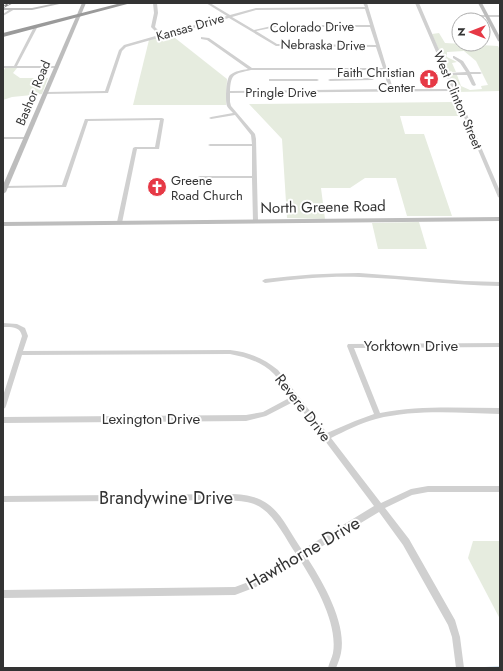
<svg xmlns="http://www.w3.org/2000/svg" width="503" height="671" font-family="Jost,sans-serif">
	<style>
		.green { fill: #e6ecdf }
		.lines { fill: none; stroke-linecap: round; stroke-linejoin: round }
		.stream { stroke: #cfe2ee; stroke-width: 2 }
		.street { fill: #d0d0d0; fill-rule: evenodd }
		.secondary { fill: #bdbdbd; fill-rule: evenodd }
		.highway { fill: #9a9a9a; fill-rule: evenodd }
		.rail-casing { stroke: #888; stroke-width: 2 }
		.rail { stroke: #fff; stroke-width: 1; stroke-dasharray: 2.5; stroke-linecap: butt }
		.labels { text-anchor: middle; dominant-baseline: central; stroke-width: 4; stroke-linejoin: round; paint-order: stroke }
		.far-street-label { font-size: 13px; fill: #333; stroke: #fff }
		.far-poi-label { font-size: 13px; fill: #333; stroke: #fff; text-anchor: end }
		.street-label { font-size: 15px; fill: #333; stroke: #fff }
		.near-street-label { font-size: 18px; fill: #333; stroke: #fff }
	</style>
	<rect width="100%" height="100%" fill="#fff"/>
	<g class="green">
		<path d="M439,33L445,43L498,46L500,50V91L457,92L450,75H457L461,86L470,90L482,89L481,86L488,85L476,61L464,51L447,52V57L457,62L452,63L456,72H448L432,34Z"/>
		<path d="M170,34L227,79L226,105H133L149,40Z"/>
		<path d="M5,68H17L13,73L20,78H48L42,94L12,97L3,100V72Z"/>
		<path d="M455,102L461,116H400L405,134H424L452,216H407L396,178H365L350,188H321L325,219L287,218L282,139L249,104Z"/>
		<path d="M419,222L427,249H378L372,223Z"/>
		<path d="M473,541H500V619L468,558Z"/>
	</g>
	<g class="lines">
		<path class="stream" d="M485,668L500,667"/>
		<g class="street">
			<path d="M153,3H157L158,13L155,27L162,34L227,16L206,3H210L230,15L256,8L365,7L363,3H367L393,89H452L415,3H419L449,73L466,72L460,63L453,58V56H454L463,61L470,72H480L482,73L480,74H471L476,85L474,86L472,85L467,75H450L500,191V198L498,197L453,91L230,93V102L231,106L255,134L256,139L258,221L255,223L253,222L252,178H200L198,177L200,176H252V146H210L208,145L210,144H252L251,135L235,115L211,119L209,118L211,117L233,113C231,111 228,108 227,106C225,101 226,79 230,75C235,71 242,70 248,69L207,40L201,39V37L209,38L252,68H383L376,47L276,46L229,18L126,47L122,51L108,93L45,94V92H46L105,91L119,50L124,45L159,35L151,27L154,13ZM365,9L370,25H276L254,30L232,17L256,10ZM276,27H370L376,45L277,44L256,31ZM251,70H383L389,89L230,91C231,73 234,74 251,70Z"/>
			<path d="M12,8L15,9L3,16V14Z"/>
			<path d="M465,15H500V17H464L463,16Z"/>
			<path d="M35,25L38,26L17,66H57V68H3V66H14Z"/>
			<path d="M373,78L374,79L372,80L330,81L328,80L330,79Z"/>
			<path d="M269,79H317L319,80L317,81H269Z"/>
			<path d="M162,118L164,119L159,149H137L122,223H118L117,222L133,148L135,147H155L160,120L88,121L66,187L5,188H3V186H5L62,185L85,119Z"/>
			<path d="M3,137H26L28,138L26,139H3Z"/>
			<path d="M359,273L465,281L500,282V286C453,285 406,279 360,277C328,276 296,279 265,283L262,281L265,279C296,275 327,273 359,273Z"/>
			<path d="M3,323L17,324L25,328L28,336L23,351L230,350C248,352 264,358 278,370L327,433L355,421L374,414L347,346L348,344L500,343V347L354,348L380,413C420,405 460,408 500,408V414C459,413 416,409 376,419C360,423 345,431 331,438L381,503L411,489L428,486H500V492H428L412,495L385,508L409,539L455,620L460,637L464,668H456L452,637L448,625L403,545L379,512L306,556C322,580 347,623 341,653C340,658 338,663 336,668H328C329,663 332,658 333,653C338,623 315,584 300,560L256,587L235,595L3,598V590L235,587L251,581L296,554C285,538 273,511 254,504C246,501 237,501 229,500L3,502V496L229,494C275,494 280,517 302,550L374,506L295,401L266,416L246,421L3,423V417L246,415L263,412L291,397C286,389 280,381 274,374C262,362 246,357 230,354L22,355L6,406L5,408L3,409V396L22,336C20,326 11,327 3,327Z"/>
		</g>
		<g class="secondary">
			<path d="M56,3H64L32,10H3V8H32Z"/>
			<path d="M82,3H86L6,192L3,194V185Z"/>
			<path d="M478,3H482L500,37V42L498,41Z"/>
			<path d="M500,217V221L3,226V222Z"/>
		</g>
		<path class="highway" d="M121,3H131L3,37V33Z"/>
		<defs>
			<path id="rail" d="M3,7L11,3"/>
		</defs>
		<use href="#rail" class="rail-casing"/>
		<use href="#rail" class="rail"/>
	</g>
	<defs>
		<symbol id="church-disc" viewBox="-11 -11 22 22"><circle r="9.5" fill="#e63946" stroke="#fff"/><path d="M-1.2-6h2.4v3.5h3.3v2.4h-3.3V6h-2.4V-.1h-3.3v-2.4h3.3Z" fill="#fff"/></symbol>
	</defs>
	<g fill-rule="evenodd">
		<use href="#church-disc" x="418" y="68" width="22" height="22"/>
		<use href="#church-disc" x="146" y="176" width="22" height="22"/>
	</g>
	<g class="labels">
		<g class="far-street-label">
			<text transform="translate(190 27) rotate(-16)">Kansas Drive</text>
			<text transform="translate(312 27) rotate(-1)">Colorado Drive</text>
			<text transform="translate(323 45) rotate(1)">Nebraska Drive</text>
			<text x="281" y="92">Pringle Drive</text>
			<text transform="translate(33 93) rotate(-67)">Bashor Road</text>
			<text transform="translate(458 100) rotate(67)">West Clinton Street</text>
		</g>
		<g class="far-poi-label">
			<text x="415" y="72">Faith Christian<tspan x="415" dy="15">Center</tspan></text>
			<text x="171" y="180" text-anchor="start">Greene<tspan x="171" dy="15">Road Church</tspan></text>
		</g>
		<g class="street-label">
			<text transform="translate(323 207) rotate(-1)">North Greene Road</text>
			<text x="411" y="346">Yorktown Drive</text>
			<text transform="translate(303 408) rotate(52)">Revere Drive</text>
			<text x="151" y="419">Lexington Drive</text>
		</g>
		<g class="near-street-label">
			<text x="166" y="498">Brandywine Drive</text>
			<text transform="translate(303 553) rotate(-30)">Hawthorne Drive</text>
		</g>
	</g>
	<rect width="503" height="671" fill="none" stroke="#333333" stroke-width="8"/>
	<g transform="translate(471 32) rotate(270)"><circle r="19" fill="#ffffff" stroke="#adadad"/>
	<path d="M0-3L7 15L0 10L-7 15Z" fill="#e63946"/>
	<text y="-6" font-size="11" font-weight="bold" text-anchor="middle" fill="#333333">N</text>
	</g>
</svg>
